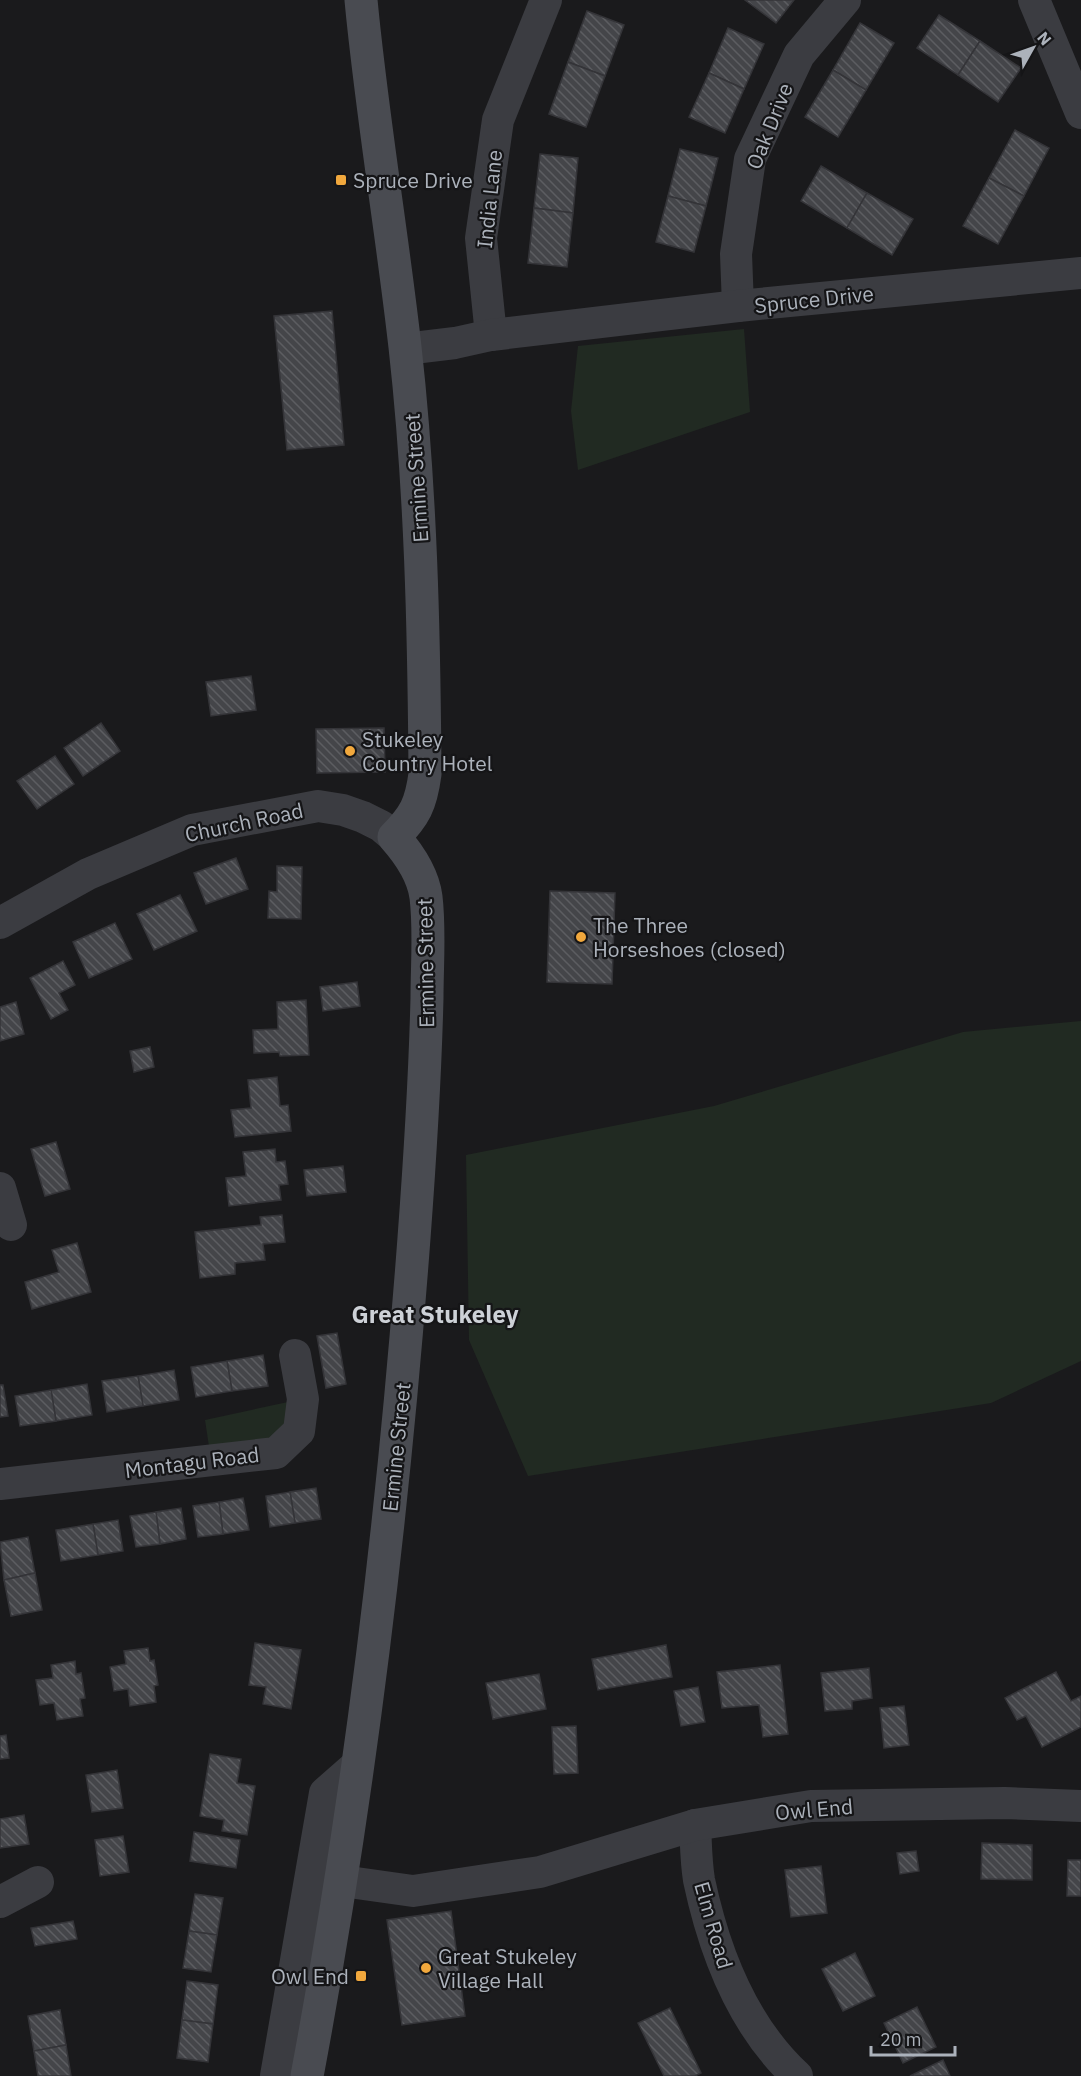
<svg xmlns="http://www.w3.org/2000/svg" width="1081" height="2076" font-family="'IBM Plex Sans',sans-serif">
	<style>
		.green { fill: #212a22 }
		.building { fill: url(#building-back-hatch); stroke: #343438; stroke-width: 1.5 }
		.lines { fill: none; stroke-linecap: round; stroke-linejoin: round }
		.street { stroke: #3b3c41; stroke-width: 32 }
		.secondary { stroke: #494b51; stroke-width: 33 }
		.poi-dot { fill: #f1a83d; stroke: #151517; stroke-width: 2 }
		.labels { text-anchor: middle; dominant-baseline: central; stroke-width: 4.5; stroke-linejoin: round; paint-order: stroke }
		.street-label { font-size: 21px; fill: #acb2bb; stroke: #151517 }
		.poi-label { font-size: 21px; fill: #acb2bb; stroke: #151517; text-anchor: start }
		.quarter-label { font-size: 24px; font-weight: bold; fill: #cdd1d7; stroke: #151517 }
	</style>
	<defs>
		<pattern id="building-back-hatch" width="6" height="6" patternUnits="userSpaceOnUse" patternTransform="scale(1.5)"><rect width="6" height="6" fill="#444549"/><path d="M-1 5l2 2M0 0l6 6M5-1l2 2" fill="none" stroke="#5c5d61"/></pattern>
	</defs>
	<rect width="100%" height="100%" fill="#1a1a1c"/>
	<g class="green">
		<path d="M744,329L750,412L578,470L571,411L578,346Z"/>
		<path d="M1081,1021V1361L991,1403L528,1476L469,1340L466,1155L714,1106L963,1032Z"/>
		<path d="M288,1402L286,1428L273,1441L210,1453L205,1420Z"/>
	</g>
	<g class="building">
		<path d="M745,0H794L776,23Z"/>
		<path d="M587,11L624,25L605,76L568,62Z"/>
		<path d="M939,15L980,41L958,75L917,48Z"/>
		<path d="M860,23L894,43L866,90L833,70Z"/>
		<path d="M728,28L764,44L744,89L709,73Z"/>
		<path d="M980,41L1021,68L998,102L958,75Z"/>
		<path d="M568,62L605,76L586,127L549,114Z"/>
		<path d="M833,70L866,90L838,137L805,117Z"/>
		<path d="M709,73L744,89L725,133L689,117Z"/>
		<path d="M1015,130L1049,148L1024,196L989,178Z"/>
		<path d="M680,149L718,158L706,206L668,196Z"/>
		<path d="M540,154L578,158L573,213L534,208Z"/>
		<path d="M821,166L867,193L847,228L801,201Z"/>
		<path d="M989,178L1024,196L998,244L963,226Z"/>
		<path d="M867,193L913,219L892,255L847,228Z"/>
		<path d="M668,196L706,206L694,252L656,242Z"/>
		<path d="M534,208L573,213L567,267L528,263Z"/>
		<path d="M332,311L344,445L287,450L274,316Z"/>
		<path d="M251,676L256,710L211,716L206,682Z"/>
		<path d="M101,723L120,751L83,776L64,748Z"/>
		<path d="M384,728L385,772L317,773L316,729Z"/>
		<path d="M55,756L74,784L37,809L17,781Z"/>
		<path d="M236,858L248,889L206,904L194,873Z"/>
		<path d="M277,866L302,867L301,919L268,918L269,891L277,892Z"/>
		<path d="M550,891L615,893L612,984L547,982Z"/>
		<path d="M180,895L197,931L154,950L137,914Z"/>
		<path d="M115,923L132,959L89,978L73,942Z"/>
		<path d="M63,961L75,985L59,993L68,1010L51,1019L30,978Z"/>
		<path d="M357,982L360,1006L323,1011L320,987Z"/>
		<path d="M306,1000L309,1055L280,1056L279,1052L254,1053L253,1030L278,1029L277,1002Z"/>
		<path d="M16,1002L24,1034L0,1041V1007Z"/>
		<path d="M150,1047L154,1067L134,1072L130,1051Z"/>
		<path d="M277,1077L280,1106L288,1105L291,1131L235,1137L231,1110L251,1108L248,1080Z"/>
		<path d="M56,1142L70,1189L45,1196L31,1149Z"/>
		<path d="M275,1149L276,1162L285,1161L288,1184L279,1185L281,1200L229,1206L226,1178L246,1176L243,1152Z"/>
		<path d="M343,1166L346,1192L307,1196L304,1170Z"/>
		<path d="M282,1215L285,1242L263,1244L265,1260L235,1263V1274L200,1278L195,1232L261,1225L260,1217Z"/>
		<path d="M77,1243L91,1292L32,1309L25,1282L59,1272L52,1250Z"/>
		<path d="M337,1333L346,1384L326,1388L317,1336Z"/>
		<path d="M263,1355L268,1386L232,1391L227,1361Z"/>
		<path d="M227,1361L232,1391L196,1397L191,1367Z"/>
		<path d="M174,1370L179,1400L143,1406L138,1376Z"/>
		<path d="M138,1376L143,1406L107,1412L102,1381Z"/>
		<path d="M87,1384L92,1415L56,1421L51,1390Z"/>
		<path d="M0,1385H3L8,1416L0,1417Z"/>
		<path d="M51,1390L56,1421L20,1426L15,1396Z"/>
		<path d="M316,1488L321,1519L295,1523L290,1492Z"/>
		<path d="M290,1492L295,1523L270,1527L266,1496Z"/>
		<path d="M243,1498L249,1530L223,1534L219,1502Z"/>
		<path d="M219,1502L223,1534L198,1537L193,1506Z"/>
		<path d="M181,1508L186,1539L160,1544L156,1512Z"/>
		<path d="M156,1512L160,1544L136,1547L130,1516Z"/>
		<path d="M118,1520L123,1551L98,1555L93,1524Z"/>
		<path d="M93,1524L98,1555L61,1561L56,1530Z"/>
		<path d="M28,1537L35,1573L4,1580L0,1542Z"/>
		<path d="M35,1573L42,1610L11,1616L4,1580Z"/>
		<path d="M255,1643L301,1650L291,1709L263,1704L266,1687L249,1685Z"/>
		<path d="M666,1645L672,1677L598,1690L592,1659Z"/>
		<path d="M148,1648L150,1661L154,1660L158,1685L154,1686L156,1702L130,1706L128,1689L114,1691L110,1667L126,1664L124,1651Z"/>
		<path d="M75,1661L76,1674L81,1673L85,1698L80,1699L83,1716L57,1720L54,1703L40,1705L36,1680L53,1678L51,1665Z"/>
		<path d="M780,1665L788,1734L763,1737L759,1705L722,1708L717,1672Z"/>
		<path d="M869,1668L872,1698L852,1701V1709L825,1711L821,1673Z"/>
		<path d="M1056,1672L1071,1701L1081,1696V1727L1042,1747L1026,1716L1017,1720L1005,1698Z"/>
		<path d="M539,1674L546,1709L493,1719L486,1683Z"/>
		<path d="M698,1687L705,1722L681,1726L674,1691Z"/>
		<path d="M904,1706L909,1745L884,1748L880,1708Z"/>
		<path d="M576,1726L578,1773L554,1774L552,1727Z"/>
		<path d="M6,1735L9,1758L0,1759V1736Z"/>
		<path d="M210,1754L241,1759L237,1783L255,1786L247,1835L222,1831L224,1820L200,1816Z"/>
		<path d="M117,1770L123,1808L92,1812L86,1775Z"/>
		<path d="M24,1815L29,1844L0,1848V1819Z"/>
		<path d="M194,1832L240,1840L236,1868L190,1861Z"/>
		<path d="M123,1836L129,1872L100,1876L95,1840Z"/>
		<path d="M982,1843L1032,1845V1880L981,1879Z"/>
		<path d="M916,1851L919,1871L900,1874L897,1853Z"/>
		<path d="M1068,1860H1081V1896H1067Z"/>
		<path d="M821,1866L827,1913L791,1917L785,1870Z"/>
		<path d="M195,1894L223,1898L217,1935L189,1931Z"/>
		<path d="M451,1911L465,2016L402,2025L387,1920Z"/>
		<path d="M73,1921L77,1939L35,1946L31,1928Z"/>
		<path d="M189,1931L217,1935L211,1972L183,1968Z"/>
		<path d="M855,1953L875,1996L843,2011L822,1969Z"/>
		<path d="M187,1981L218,1985L213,2024L182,2020Z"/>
		<path d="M917,2007L936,2047L903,2063L884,2023Z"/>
		<path d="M670,2008L701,2073L695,2076H664L638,2023Z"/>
		<path d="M60,2010L66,2045L34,2051L28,2016Z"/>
		<path d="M182,2020L213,2024L208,2062L177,2058Z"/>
		<path d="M66,2045L71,2076H38L34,2051Z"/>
		<path d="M943,2060L950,2076H910Z"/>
	</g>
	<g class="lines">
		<g class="street">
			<path d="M1034,0L1081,113"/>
			<path d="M738,306L736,254L750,159L799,55L845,0"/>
			<path d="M491,335L481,238L498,120L546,0"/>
			<path d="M405,349L455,343L491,335L738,306L1081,273"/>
			<path d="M0,923L88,874L192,830L318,806L343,810L363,817L381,826L394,837"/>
			<path d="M0,1188L11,1225"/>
			<path d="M0,1484L276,1453L299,1431L303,1399L295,1355"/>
			<path d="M695,1825C696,1843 696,1862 699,1880C714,1951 743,2026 797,2076"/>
			<path d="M342,1881L413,1891L540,1872L695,1825L811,1806L1005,1803L1081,1806"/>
			<path d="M0,1902L38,1882"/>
			<path d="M276,2076L325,1793L358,1764"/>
		</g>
		<path class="secondary" d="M307,2076C359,1799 393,1519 414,1238C420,1158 425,1078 427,998C427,965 430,930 426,897C423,874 409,854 394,837C415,816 421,804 425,774C424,631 421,490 405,347C392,232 372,116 361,0"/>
	</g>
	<g class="poi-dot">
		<rect x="335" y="174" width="12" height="12" rx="3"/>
		<circle cx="350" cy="751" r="6"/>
		<circle cx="581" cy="937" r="6"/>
		<circle cx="426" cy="1968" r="6"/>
		<rect x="355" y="1970" width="12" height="12" rx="3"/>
	</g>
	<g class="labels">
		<g class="street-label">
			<text transform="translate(769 126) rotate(-68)">Oak Drive</text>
			<text transform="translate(489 199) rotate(-84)">India Lane</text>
			<text transform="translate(814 299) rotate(-6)">Spruce Drive</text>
			<text transform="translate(416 478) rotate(-94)">Ermine Street</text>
			<text transform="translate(244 822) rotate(-12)">Church Road</text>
			<text transform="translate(425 963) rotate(-91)">Ermine Street</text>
			<text transform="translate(396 1447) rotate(-84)">Ermine Street</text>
			<text transform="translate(192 1462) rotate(-7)">Montagu Road</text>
			<text transform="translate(814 1809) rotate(-5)">Owl End</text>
			<text transform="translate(714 1925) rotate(74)">Elm Road</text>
		</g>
		<g class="poi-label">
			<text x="353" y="180">Spruce Drive</text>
			<text x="362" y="739">Stukeley<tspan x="362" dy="24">Country Hotel</tspan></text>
			<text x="593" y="925">The Three<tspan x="593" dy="24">Horseshoes (closed)</tspan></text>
			<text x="438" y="1956">Great Stukeley<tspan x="438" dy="24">Village Hall</tspan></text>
			<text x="349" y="1976" text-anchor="end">Owl End</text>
		</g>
		<g class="quarter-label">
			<text x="435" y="1314">Great Stukeley</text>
		</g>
	</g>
	<g transform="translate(1033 48) rotate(50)" stroke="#151517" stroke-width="4.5" paint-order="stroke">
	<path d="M0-4.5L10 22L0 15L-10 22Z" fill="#acb2bb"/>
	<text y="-9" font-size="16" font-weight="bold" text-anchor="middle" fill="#acb2bb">N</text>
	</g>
	<path d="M871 2046v9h84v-9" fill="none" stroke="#acb2bb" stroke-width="3"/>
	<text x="880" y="2046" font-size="18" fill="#acb2bb" stroke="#151517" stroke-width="4.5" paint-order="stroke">20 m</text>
</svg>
